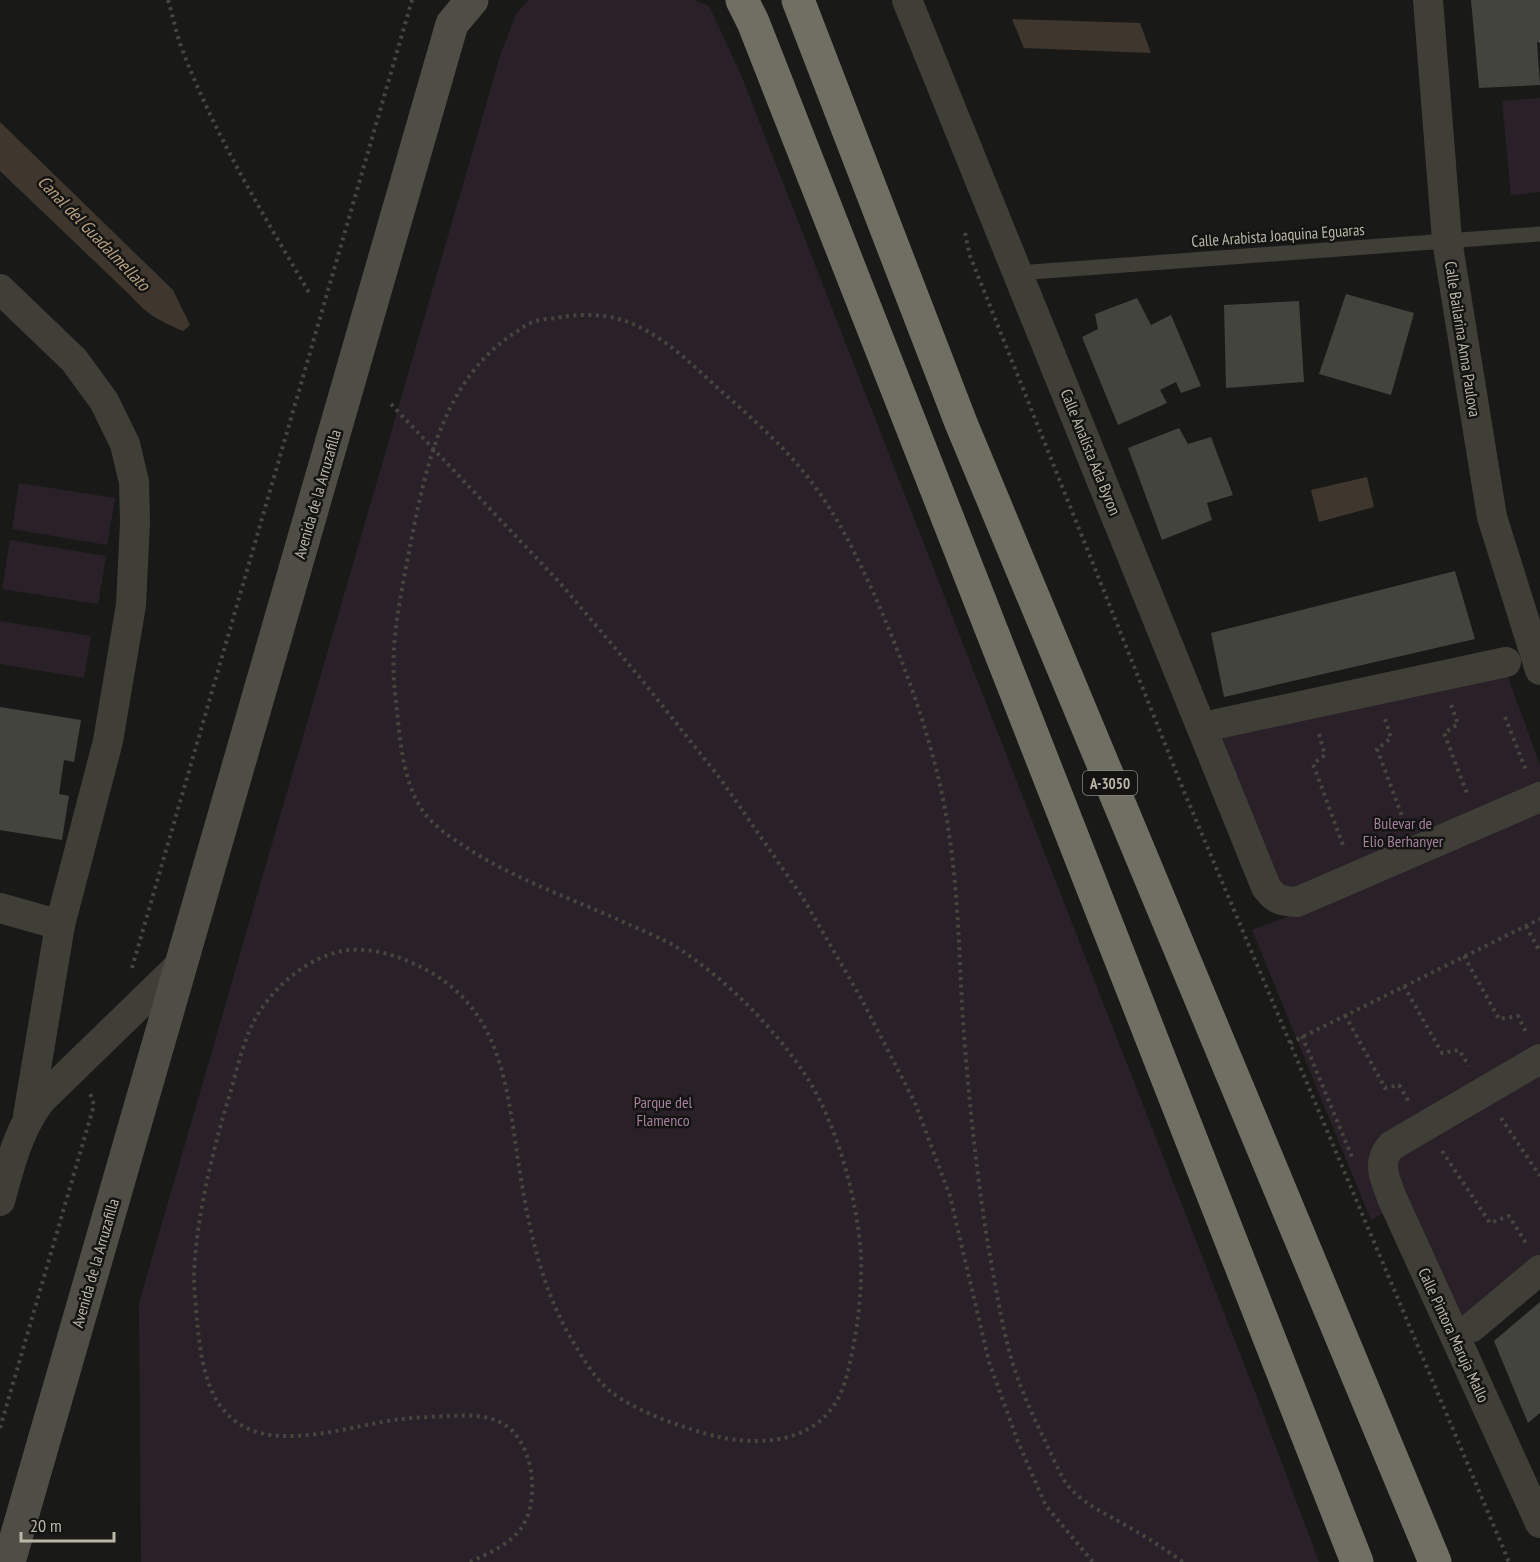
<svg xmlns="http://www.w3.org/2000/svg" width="1540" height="1562" font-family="'PT Sans Narrow',sans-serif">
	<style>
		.green { fill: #2a2128 }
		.water { fill: #3f372d }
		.building { fill: #44443e }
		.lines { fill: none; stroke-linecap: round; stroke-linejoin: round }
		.path { stroke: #46453e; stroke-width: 4; stroke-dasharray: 3 4.5; stroke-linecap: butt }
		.lane { stroke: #3f3f38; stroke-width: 15 }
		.street { stroke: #3f3f38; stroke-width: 30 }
		.secondary { stroke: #4f4e46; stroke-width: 33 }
		.highway { stroke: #706f64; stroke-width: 33 }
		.labels { text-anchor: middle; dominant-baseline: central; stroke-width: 5; stroke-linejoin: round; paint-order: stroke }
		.shield { fill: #141512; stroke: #88867c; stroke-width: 1.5 }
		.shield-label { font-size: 15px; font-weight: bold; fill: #bab7a9 }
		.street-label { font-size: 16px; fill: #bab7a9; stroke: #141512 }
		.park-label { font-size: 16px; fill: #a67f9e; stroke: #141512 }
		.water-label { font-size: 18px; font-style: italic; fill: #b7a07f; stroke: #141512 }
	</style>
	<rect width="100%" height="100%" fill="#191a17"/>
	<g class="green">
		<path d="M529,0H694L709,6L741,75L1257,1397L1319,1562H141L139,1303L501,53L516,14Z"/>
		<path d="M1540,98V192L1511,195L1502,101Z"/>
		<path d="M19,483L115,498L107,545L12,529Z"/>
		<path d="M10,540L106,556L98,604L2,589Z"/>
		<path d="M0,621L91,636L84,678L0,664Z"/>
		<path d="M1505,669L1540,765V1263L1462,1328L1405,1201L1371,1220L1252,930L1289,916L1217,733Z"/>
	</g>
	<g class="water">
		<path d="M1012,19L1140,23L1151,53L1024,48Z"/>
		<path d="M0,122L173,290L190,325L183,331C161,321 148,316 132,297L0,171Z"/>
		<path d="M1367,477L1374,507L1319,522L1311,490Z"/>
	</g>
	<g class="building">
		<path d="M1471,0H1540V43L1537,42L1540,85L1479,88Z"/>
		<path d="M1346,294L1414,313L1391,395L1319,374Z"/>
		<path d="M1137,298L1151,325L1171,315L1201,386L1181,393L1176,382L1160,390L1167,403L1118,425L1082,337L1098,329L1095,314Z"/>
		<path d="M1299,301L1304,382L1226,388L1224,305Z"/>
		<path d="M1179,428L1188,444L1211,437L1233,495L1207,503L1212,520L1162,540L1128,448Z"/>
		<path d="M1455,571L1475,639L1224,697L1211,633Z"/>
		<path d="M0,707L81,720L74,762L64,760L59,794L69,796L62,840L0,830Z"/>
		<path d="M1540,1302V1413L1528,1423L1494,1341Z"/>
	</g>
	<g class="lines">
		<g class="path">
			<path d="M168,0C173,16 176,33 182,49C215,136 264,216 311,296"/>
			<path d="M965,233L970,256L1185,794L1509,1562"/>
			<path d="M391,404L561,584L642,680L722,781L803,898L862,1000L915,1103L950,1196L989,1362L1018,1442L1046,1506L1093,1562"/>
			<path d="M1451,705L1458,724L1444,733L1468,796"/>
			<path d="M1505,717L1526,770"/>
			<path d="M1385,719L1391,738L1377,749L1405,824"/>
			<path d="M1319,734L1325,755L1313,764L1344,848"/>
			<path d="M1526,926L1540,952"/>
			<path d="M1464,956L1499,1019L1518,1016L1526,1032"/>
			<path d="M132,968L412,0"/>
			<path d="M1404,986L1442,1053L1459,1050L1469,1066"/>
			<path d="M1345,1015L1385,1088L1399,1085L1409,1102"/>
			<path d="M1302,1036L1352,1157"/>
			<path d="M1290,1043L1540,919"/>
			<path d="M1501,1118L1540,1176"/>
			<path d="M1442,1151L1490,1223L1509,1216L1526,1243"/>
			<path d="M0,1428L94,1105L90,1093"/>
			<path d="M470,1562C491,1552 514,1543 525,1522C535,1501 534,1474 526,1453C512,1417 485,1414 449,1416C445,1416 407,1418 402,1419C356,1424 283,1451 241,1425C206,1404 201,1359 197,1321C196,1308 194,1288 194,1275C196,1217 214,1145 231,1090C237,1069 243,1043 253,1023C270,990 304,959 342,951C365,947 390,953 410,962C506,1003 506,1089 521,1179C530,1233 542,1287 569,1335C581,1355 593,1377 611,1392C635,1411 688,1430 719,1437C756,1445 802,1443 828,1413C844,1395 848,1372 853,1348C859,1318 862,1286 861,1255C857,1198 837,1124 806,1076C774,1027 723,976 673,945C665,940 639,929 630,925C574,899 512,879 461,844C448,836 434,825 425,814C402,783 400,738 396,701C389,650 398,611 407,562C423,480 439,383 513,334C520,330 526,324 533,322C541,319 549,319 556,318C589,312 618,314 647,331C674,346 697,369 720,390C755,421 791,452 818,491C841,523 858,559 874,594C908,672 939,756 950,841C958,895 959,950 962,1005C967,1083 975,1161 987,1239C994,1277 1000,1317 1010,1354C1018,1384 1032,1414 1045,1441C1048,1447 1062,1478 1066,1483C1081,1503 1103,1512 1123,1524C1144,1535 1163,1548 1183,1562"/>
		</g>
		<path class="lane" d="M1018,273L1540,234"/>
		<g class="street">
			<path d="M907,0L1266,887C1275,900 1281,901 1297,902L1540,797"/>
			<path d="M1428,0L1447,240L1492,517L1540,670"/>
			<path d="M0,289L74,360L104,401L125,444L134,482L135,522L131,605L108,741L60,925L28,1116"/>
			<path d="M1217,724L1506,662"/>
			<path d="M0,908L60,925"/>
			<path d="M1540,1059L1391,1146C1376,1164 1385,1178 1392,1198L1540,1523"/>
			<path d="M0,1201C10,1165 18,1130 41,1100L181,964"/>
			<path d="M1472,1327L1540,1270"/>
		</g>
		<path class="secondary" d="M9,1562L452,24L472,0"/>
		<g class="highway">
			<path d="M742,0L753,22L1357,1562"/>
			<path d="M798,0L961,423L1435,1562"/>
		</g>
	</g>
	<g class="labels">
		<rect class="shield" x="1083" y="771" width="54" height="24" rx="4.5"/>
		<g class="shield-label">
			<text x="1110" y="783">A-3050</text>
		</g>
		<g class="street-label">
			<text transform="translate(1278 235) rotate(-4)">Calle Arabista Joaquina Eguaras</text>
			<text transform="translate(1463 339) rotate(81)">Calle Bailarina Anna Paulova</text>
			<text transform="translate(1091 452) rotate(68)">Calle Analista Ada Byron</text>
			<text transform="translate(317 494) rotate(-74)">Avenida de la Arruzafilla</text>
			<text transform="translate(95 1263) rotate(-74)">Avenida de la Arruzafilla</text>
			<text transform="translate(1454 1335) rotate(65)">Calle Pintora Maruja Mallo</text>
		</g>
		<g class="park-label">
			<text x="1403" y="823">Bulevar de<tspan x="1403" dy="18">Elio Berhanyer</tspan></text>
			<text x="663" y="1102">Parque del<tspan x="663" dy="18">Flamenco</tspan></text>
		</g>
		<g class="water-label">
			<text transform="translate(94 233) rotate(46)">Canal del Guadalmellato</text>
		</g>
	</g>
	<path d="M21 1532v9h93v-9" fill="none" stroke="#bab7a9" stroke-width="3"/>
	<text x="30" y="1532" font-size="18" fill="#bab7a9" stroke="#141512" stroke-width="4.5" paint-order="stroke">20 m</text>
</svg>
